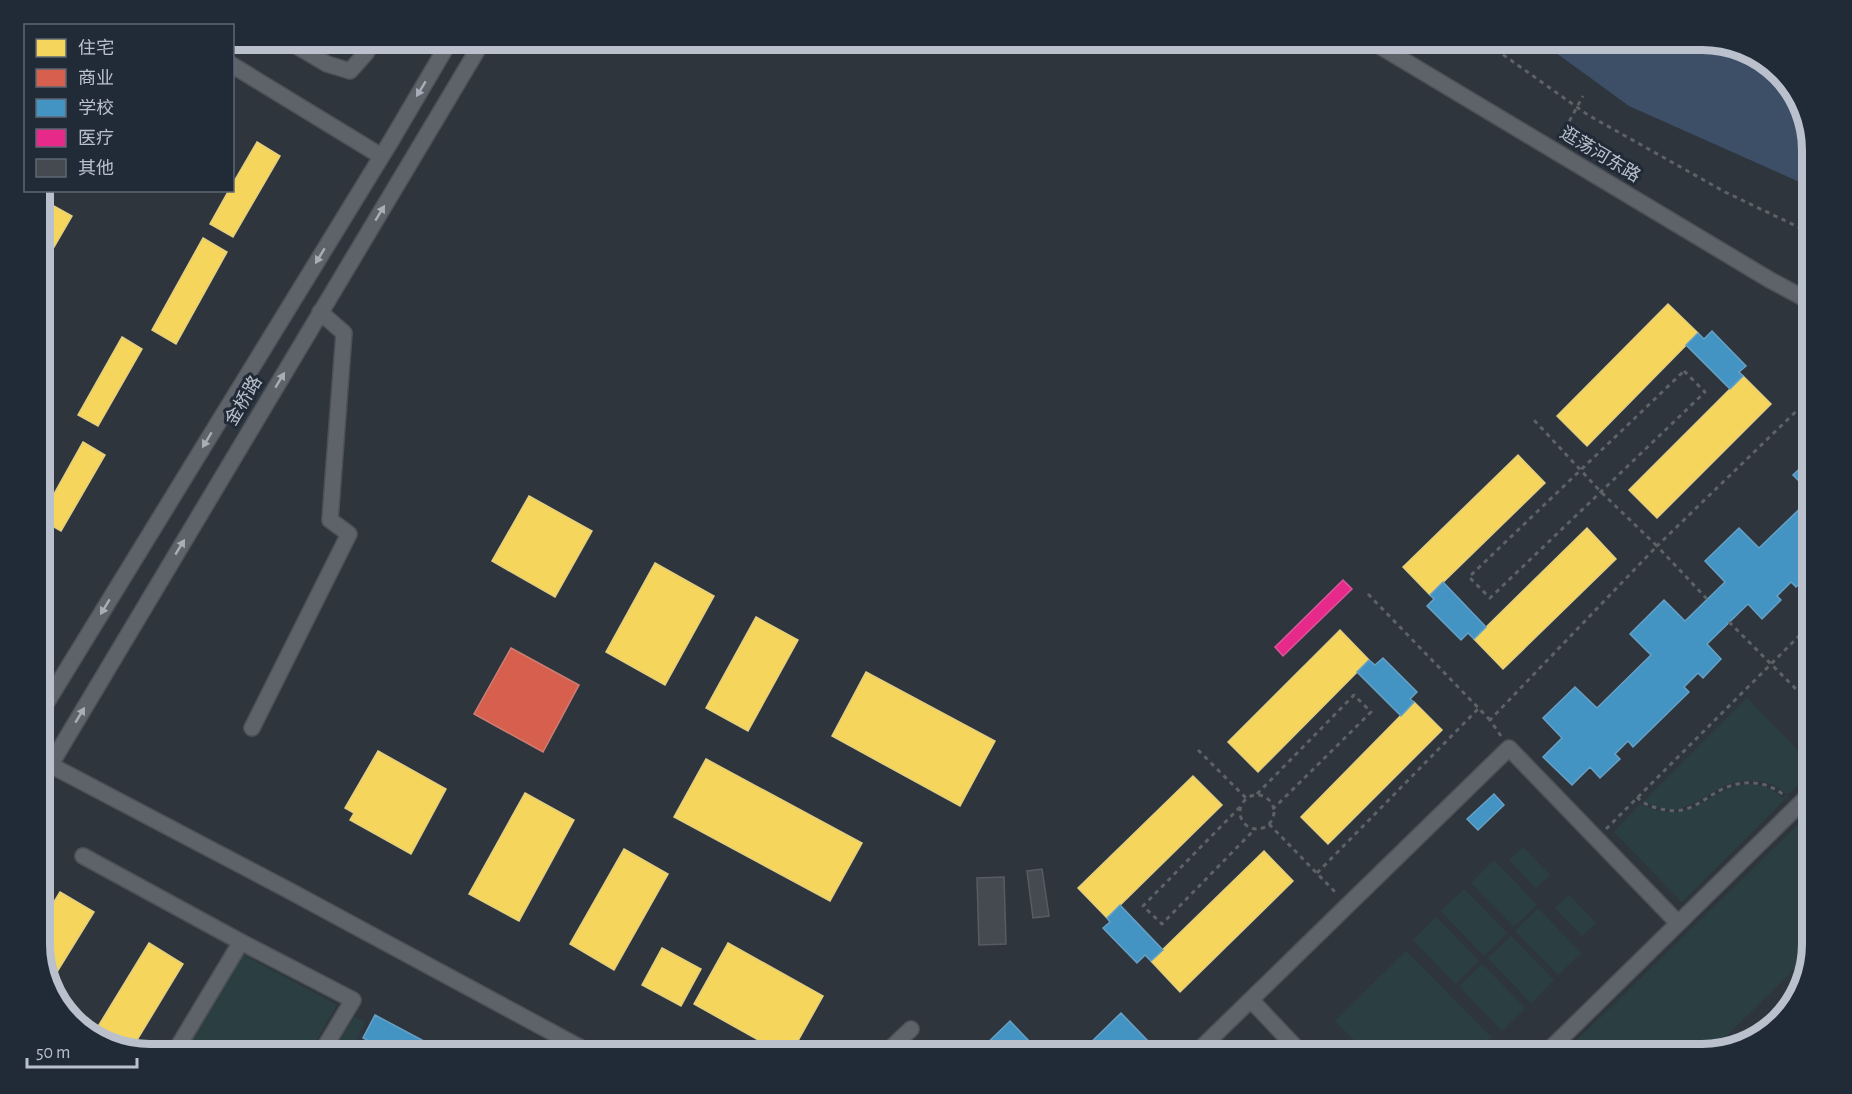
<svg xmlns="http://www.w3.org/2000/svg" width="1852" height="1094" font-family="'Alegreya Sans','Noto Sans SC',sans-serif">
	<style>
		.green { fill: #2b3f43 }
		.water { fill: #3d4f67 }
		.homes { fill: #f6d55c; stroke: #e4cf7e; stroke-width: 1.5 }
		.shops { fill: #d6604d; stroke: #ce7d73; stroke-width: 1.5 }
		.schools { fill: #4393c3; stroke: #67a1c6; stroke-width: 1.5 }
		.health { fill: #e7298a; stroke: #da579e; stroke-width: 1.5 }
		.building { fill: #454a51; stroke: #575c64; stroke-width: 1.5 }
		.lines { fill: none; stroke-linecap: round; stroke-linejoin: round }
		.minor-casing { stroke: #4d5157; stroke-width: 18 }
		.path { stroke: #5c6267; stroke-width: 3; stroke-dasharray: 4.5 4.5; stroke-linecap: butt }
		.minor { stroke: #5e636a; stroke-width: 15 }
		.oneway { fill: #a8aeb8 }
		.labels { text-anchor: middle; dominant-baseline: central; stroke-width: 6; stroke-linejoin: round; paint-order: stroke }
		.street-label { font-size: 18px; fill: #bac1cc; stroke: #212b38 }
		.rim { fill: none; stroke: #bac1cc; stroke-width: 8 }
	</style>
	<rect width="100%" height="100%" fill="#2e353d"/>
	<g class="green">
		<path d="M1813,633V665L1797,649Z"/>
		<path d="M1747,698L1813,766V771L1787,795C1779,787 1769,782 1758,781C1727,776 1715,794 1689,805C1684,807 1677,810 1671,810C1663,809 1651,805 1644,801Z"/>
		<path d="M1751,784L1769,788L1785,799L1682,902L1614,832L1640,804C1697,830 1703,787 1751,784Z"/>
		<path d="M1813,810V945L1811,953L1708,1054L1562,1055Z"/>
		<path d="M1523,847L1550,875L1536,888L1509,860Z"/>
		<path d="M1494,860L1537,905L1514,927L1471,883Z"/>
		<path d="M1464,889L1507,933L1484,956L1441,911Z"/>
		<path d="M1569,895L1596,923L1582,936L1555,908Z"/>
		<path d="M1538,908L1581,953L1558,975L1515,931Z"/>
		<path d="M1436,917L1479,961L1456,984L1413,940Z"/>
		<path d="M1511,936L1554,980L1531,1003L1488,958Z"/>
		<path d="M1406,951L1491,1037L1473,1055H1369L1335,1021Z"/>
		<path d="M242,954L337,1005L308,1055H180Z"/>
		<path d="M1482,964L1525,1008L1502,1031L1459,986Z"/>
		<path d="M354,1017L365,1022L349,1055H331Z"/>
	</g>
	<path class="water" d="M1537,39H1703L1758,54L1798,94L1813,142V188L1629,106Z"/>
	<g class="homes">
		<path d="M257,142L280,156L233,237L210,224L229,190H232V185Z"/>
		<path d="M52,205L72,216L39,273V227Z"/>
		<path d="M203,238L227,252L176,344L152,330Z"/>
		<path d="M1668,304L1698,333L1587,446L1557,416Z"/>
		<path d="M122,337L142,349L98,426L78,415Z"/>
		<path d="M1743,376L1771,404L1657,518L1629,490Z"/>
		<path d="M83,442L105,455L61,531L40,519Z"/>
		<path d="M1518,455L1545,483L1430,595L1403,567Z"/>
		<path d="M529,496L592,531L555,597L492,561Z"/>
		<path d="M1587,528L1616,559L1503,669L1474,639Z"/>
		<path d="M39,550L48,555L39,572Z"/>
		<path d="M655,563L714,596L665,685L606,652Z"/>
		<path d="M756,617L798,640L748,731L706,708Z"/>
		<path d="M1340,630L1369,660L1258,772L1228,742Z"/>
		<path d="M866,672L995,741L960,806L832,736Z"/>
		<path d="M1414,702L1442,730L1328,844L1301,817Z"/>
		<path d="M378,751L446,789L411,854L350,820L354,813L345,808Z"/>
		<path d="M706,759L862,843L830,901L674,817Z"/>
		<path d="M1193,776L1222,805L1107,918L1078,888Z"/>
		<path d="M525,793L574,820L519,921L469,894Z"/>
		<path d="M624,849L668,874L614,970L570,944Z"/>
		<path d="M1264,851L1293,881L1180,992L1151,961Z"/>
		<path d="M60,892L94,912L49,985L39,952V926Z"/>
		<path d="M149,943L183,964L131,1050L94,1040L91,1038Z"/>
		<path d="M728,943L823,996L790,1055H785L694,1004Z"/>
		<path d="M662,948L701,969L681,1006L642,985Z"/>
	</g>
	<path class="shops" d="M511,648L579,685L543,752L474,714Z"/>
	<g class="schools">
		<path d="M1712,331L1746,366L1739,372L1743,376L1730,389L1686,345L1698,333L1704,339Z"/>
		<path d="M1813,456V495L1793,475Z"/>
		<path d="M1813,496V570L1796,587L1791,582L1777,596L1781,600L1762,619L1748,604L1707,644L1721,659L1703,678L1698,673L1684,687L1689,692L1633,747L1628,741L1615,754L1620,759L1600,778L1590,767L1572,785L1543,757L1562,738L1543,718L1575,687L1597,708L1651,655L1630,634L1664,600L1685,621L1725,582L1705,561L1739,528L1759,548Z"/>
		<path d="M1443,582L1486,627L1474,639L1468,633L1461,640L1427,606L1434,599L1430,595Z"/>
		<path d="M1383,658L1417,692L1410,699L1414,702L1401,716L1357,672L1369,660L1375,665Z"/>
		<path d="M1494,794L1504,805L1478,830L1467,819Z"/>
		<path d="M1120,905L1163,950L1151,961L1145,955L1137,963L1103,928L1110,922L1107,918Z"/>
		<path d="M1121,1013L1148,1041L1135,1055H1078Z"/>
		<path d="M375,1015L450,1055H395L363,1038Z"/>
		<path d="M1010,1021L1030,1042L1016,1055H975Z"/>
		<path d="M1148,1041L1162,1055H1135Z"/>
	</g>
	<path class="health" d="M1343,580L1352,589L1283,656L1275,647Z"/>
	<g class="building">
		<path d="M1042,869L1049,916L1033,918L1027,871Z"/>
		<path d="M1004,877L1006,944L979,945L977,878Z"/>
	</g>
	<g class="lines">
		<defs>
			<g id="minor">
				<path d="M285,39L327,64L350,71L366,53L374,39"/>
				<path d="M1368,39L1770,280L1813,303"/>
				<path d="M232,65L381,156"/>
				<path d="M39,715L391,141L451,39"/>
				<path d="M252,728L349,534L330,520L344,333L320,312"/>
				<path d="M39,759L290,891L594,1055"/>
				<path d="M39,784L484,39"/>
				<path d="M83,856L241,942L353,1000L320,1055"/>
				<path d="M1251,1000L1303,1055"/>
				<path d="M173,1055L241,942"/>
				<path d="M884,1055L911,1029"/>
				<path d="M1194,1055L1509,748L1678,923"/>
				<path d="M1544,1055L1813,791"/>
			</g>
		</defs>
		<use href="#minor" class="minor-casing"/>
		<g class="path">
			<path d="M1481,39L1588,115L1725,192L1813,234"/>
			<path d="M1565,129L1583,96"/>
			<path d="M1684,371L1705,392L1490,598L1469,577Z"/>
			<path d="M1368,594L1490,720"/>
			<path d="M1707,599L1657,546L1813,395"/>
			<path d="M1729,622L1813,706"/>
			<path d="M1501,736L1490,720L1657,546L1601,492L1534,420"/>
			<path d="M1198,750L1246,798"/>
			<path d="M1257,794L1354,695L1371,712L1274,808"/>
			<circle cx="1257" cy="812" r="17"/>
			<path d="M1637,797C1642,803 1649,806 1657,808C1668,811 1678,812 1689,808C1699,804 1708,797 1717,792C1739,779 1767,779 1786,797"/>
			<path d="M1240,807L1143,906L1162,924L1255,829"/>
			<path d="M1269,824L1338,895"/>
			<path d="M1606,829L1813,622"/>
			<path d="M1317,873L1478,709"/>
		</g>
		<use href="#minor" class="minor"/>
	</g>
	<defs><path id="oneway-solid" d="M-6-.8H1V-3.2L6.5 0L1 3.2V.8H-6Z" transform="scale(1.5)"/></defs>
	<g class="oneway">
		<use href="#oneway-solid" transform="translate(421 89) rotate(121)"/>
		<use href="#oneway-solid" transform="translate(380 213) rotate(-59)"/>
		<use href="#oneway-solid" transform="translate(320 256) rotate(121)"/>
		<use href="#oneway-solid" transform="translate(280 380) rotate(-59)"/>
		<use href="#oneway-solid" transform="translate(207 440) rotate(121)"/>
		<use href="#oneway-solid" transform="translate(180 547) rotate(-59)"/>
		<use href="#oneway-solid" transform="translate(105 607) rotate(121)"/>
		<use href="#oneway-solid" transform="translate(80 715) rotate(-59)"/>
	</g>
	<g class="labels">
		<g class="street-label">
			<text transform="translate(1600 155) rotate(31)">逛荡河东路</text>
			<text transform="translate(244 401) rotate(-59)">金桥路</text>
		</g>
	</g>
	<path d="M0 0H1852V1094H0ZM150 50H1702A100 100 0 0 1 1802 150V944A100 100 0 0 1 1702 1044H150A100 100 0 0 1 50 944V150A100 100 0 0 1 150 50Z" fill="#212b38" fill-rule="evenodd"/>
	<path class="rim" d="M150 50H1702A100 100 0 0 1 1802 150V944A100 100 0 0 1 1702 1044H150A100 100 0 0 1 50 944V150A100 100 0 0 1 150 50Z"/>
	<rect x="24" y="24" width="210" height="168" fill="#212b38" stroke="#5e6773" stroke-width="1.5"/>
	<rect x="36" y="39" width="30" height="18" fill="#f6d55c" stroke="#5e6773" stroke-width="1.5"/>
	<text x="78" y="54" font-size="18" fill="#bac1cc">住宅</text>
	<rect x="36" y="69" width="30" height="18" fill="#d6604d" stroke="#5e6773" stroke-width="1.5"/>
	<text x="78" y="84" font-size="18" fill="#bac1cc">商业</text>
	<rect x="36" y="99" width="30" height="18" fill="#4393c3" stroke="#5e6773" stroke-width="1.5"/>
	<text x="78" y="114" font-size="18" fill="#bac1cc">学校</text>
	<rect x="36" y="129" width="30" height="18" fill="#e7298a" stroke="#5e6773" stroke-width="1.5"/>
	<text x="78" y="144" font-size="18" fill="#bac1cc">医疗</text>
	<rect x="36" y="159" width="30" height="18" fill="#454a51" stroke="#5e6773" stroke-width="1.5"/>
	<text x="78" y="174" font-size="18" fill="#bac1cc">其他</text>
	<path d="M27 1058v9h110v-9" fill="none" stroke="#bac1cc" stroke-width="3"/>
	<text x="36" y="1058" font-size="18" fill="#bac1cc" stroke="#212b38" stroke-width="4.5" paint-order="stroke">50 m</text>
</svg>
